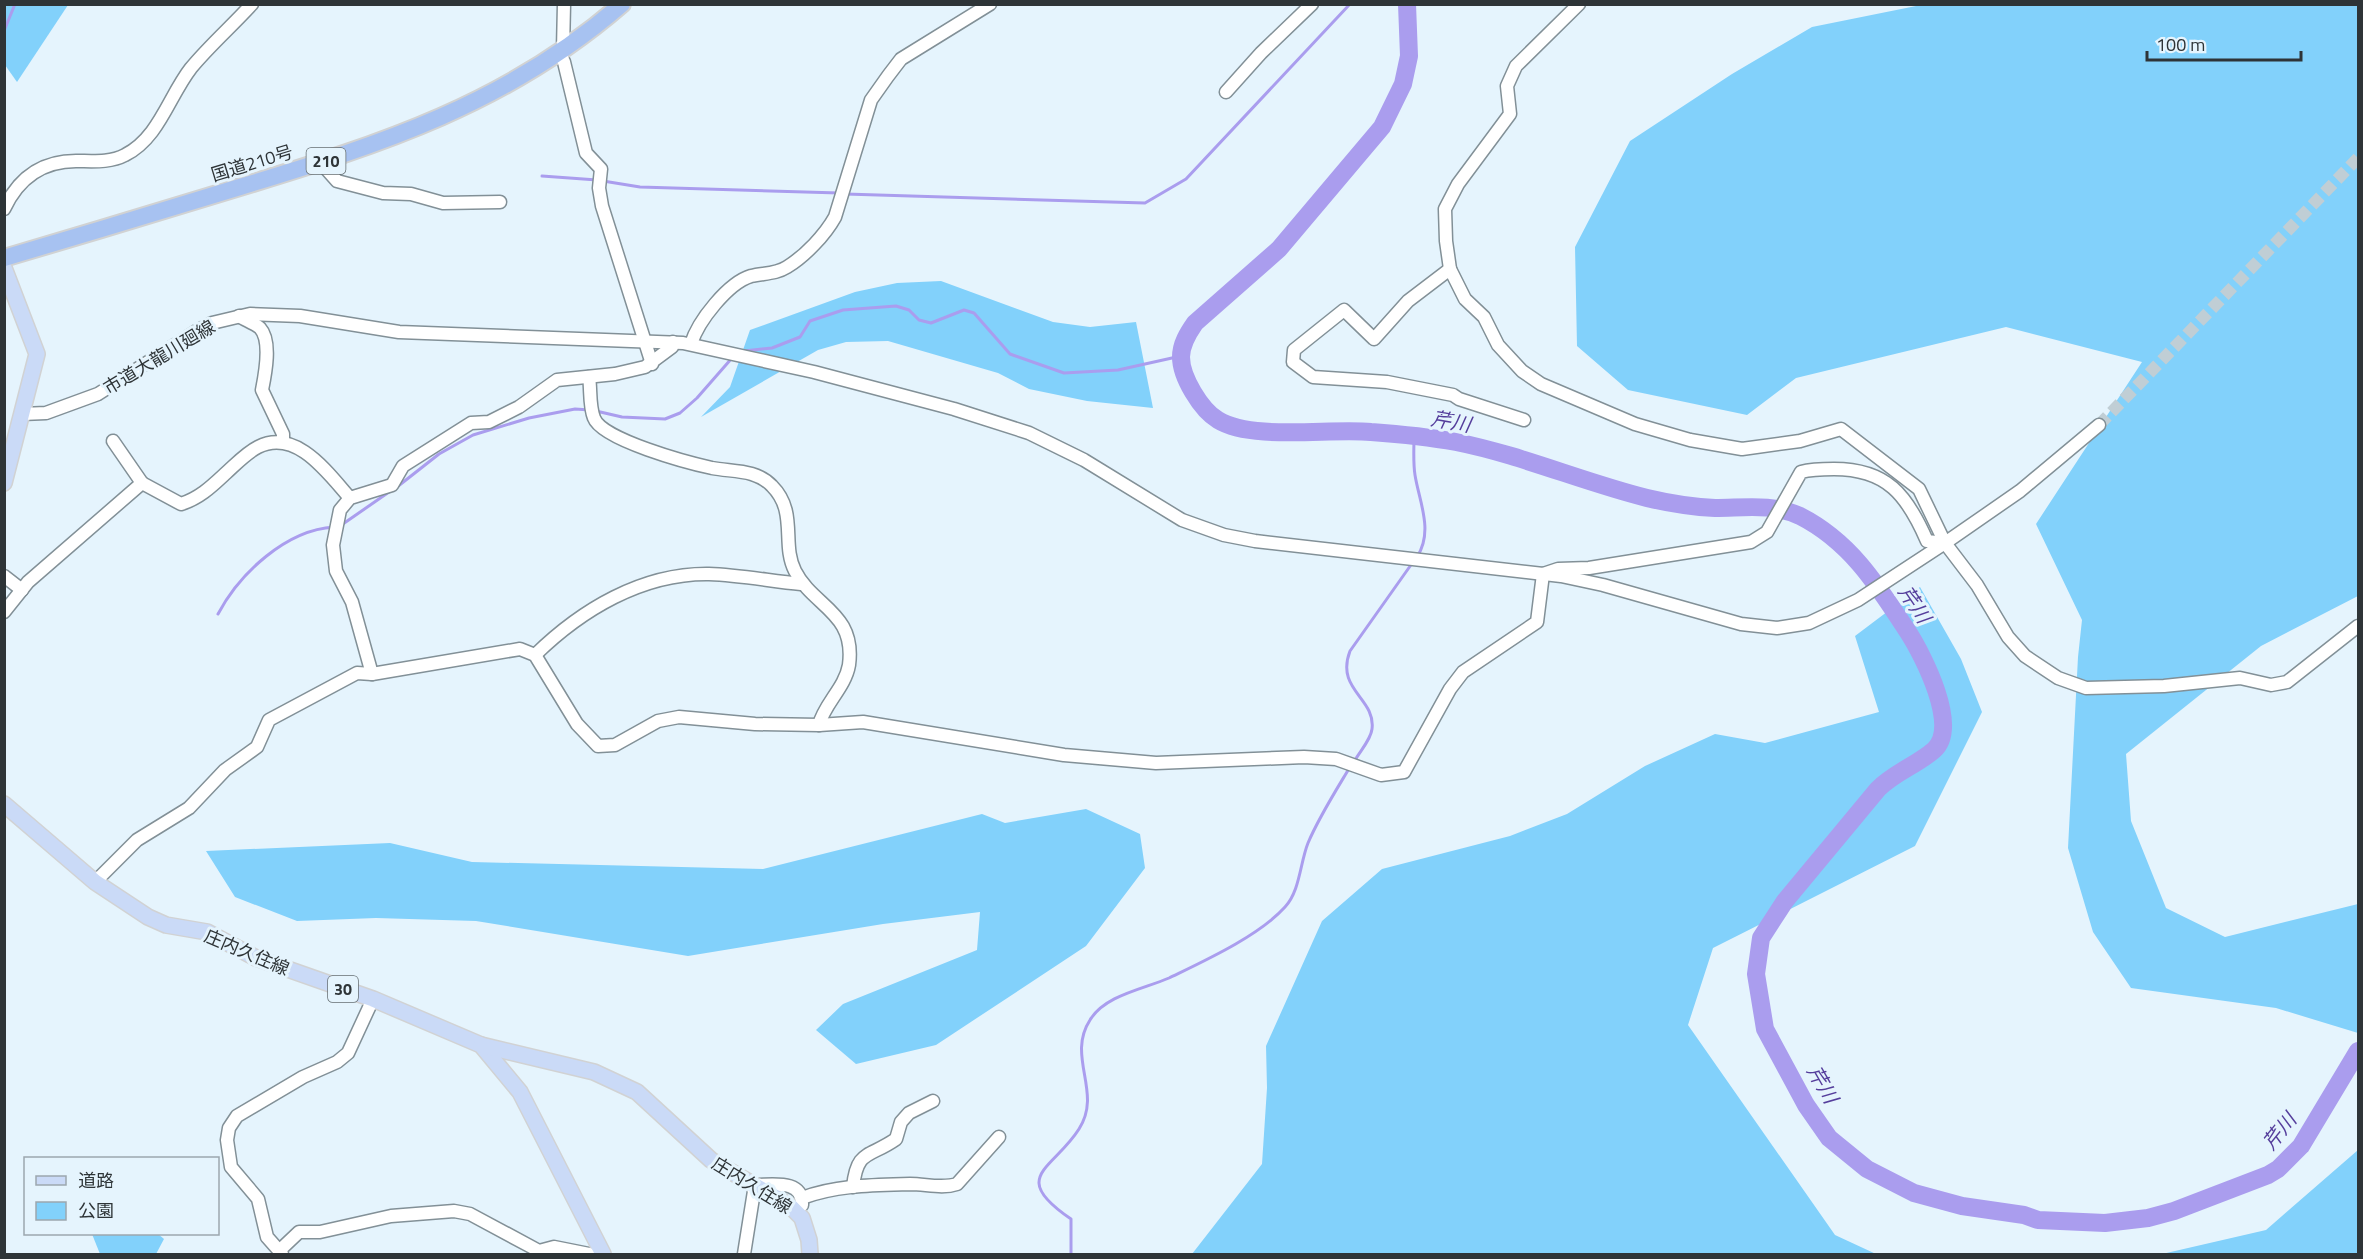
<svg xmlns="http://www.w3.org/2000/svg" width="2363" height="1259" font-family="'Titillium Web','Noto Sans JP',sans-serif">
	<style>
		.green { fill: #82d1fb }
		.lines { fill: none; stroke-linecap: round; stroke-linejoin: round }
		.stream { stroke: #aa9dee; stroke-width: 3 }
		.river { stroke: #aa9dee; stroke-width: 18 }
		.minor-tunnel { stroke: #c0ced5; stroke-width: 12; stroke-dasharray: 12 6; stroke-linecap: butt }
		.minor-casing { stroke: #829097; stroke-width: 15 }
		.major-casing { stroke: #d1d2d3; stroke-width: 18 }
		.highway-casing { stroke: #d1d2d3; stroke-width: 20 }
		.minor { stroke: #fff; stroke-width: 12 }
		.major { stroke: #cadaf7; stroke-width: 15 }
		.highway { stroke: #a7c2f1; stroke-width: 16 }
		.labels { text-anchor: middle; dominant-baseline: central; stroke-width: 6; stroke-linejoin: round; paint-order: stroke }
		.shield { fill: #e5f4fd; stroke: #656e72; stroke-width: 1.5 }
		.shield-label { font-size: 16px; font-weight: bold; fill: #2e3437 }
		.street-label { font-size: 18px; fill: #2e3437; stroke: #e5f4fd }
		.water-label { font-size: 20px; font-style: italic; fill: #553e9c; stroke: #e5f4fd }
	</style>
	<rect width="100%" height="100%" fill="#e5f4fd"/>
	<g class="green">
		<path d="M5,4L68,5L17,82L5,65Z"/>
		<path d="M1926,4L2358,5V596L2261,646L2126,754L2131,821L2166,908L2225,937L2358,904V1033L2276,1008L2131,988L2093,932L2068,848L2078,657L2082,620L2036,524L2142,362L2006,327L1796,378L1747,415L1628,390L1577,346L1575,247L1630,141L1732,74L1812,27Z"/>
		<path d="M941,281L1053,322L1090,327L1136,322L1153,408L1087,401L1029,389L998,373L888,341L846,342L818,350L701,417L730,387L750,330L855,292L897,283Z"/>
		<path d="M1920,587L1961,659L1982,712L1915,846L1713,948L1688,1025L1835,1235L1876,1254H1192L1262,1164L1267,1088L1266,1046L1322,921L1382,869L1510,836L1567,814L1645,766L1715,734L1765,743L1879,712L1855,636Z"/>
		<path d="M1086,809L1140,834L1145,868L1086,946L936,1045L856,1064L816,1030L843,1004L977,950L980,912L883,924L688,956L476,921L376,918L297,921L235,897L206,851L390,843L472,862L763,869L982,814L1005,823Z"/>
		<path d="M2358,1150V1254H2162L2266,1230Z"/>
		<path d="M92,1234H158L164,1239L156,1254H100Z"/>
	</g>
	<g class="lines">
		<g class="stream">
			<path d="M4,31L15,4"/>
			<path d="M542,176L597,180"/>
			<path d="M603,181L640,187L839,193"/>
			<path d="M845,194L1145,203L1186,179L1350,4"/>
			<path d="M744,351L772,348L800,337L810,321L843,310L896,306L909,310L919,320L931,323L964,310L974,313L1010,354L1064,373L1118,370L1181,356"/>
			<path d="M596,411L622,417L665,419L680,413L697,398L732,358"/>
			<path d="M1414,437C1414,449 1413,463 1415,475C1419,501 1434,531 1417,557"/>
			<path d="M397,487L439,454L473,435L529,418L575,409L590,410"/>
			<path d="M340,526L389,492"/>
			<path d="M218,614C240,573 286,530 334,527"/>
			<path d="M1354,762C1359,752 1371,740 1372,729C1376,698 1335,690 1350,651L1413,562"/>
			<path d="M1071,1254V1219C1008,1176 1053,1170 1079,1129C1103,1092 1066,1057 1090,1020C1105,995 1144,989 1169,978C1204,961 1259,936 1285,907C1300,891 1300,863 1308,843C1319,817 1335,792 1350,767"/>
		</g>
		<path class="river" d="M1407,4L1409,56L1403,84L1382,127L1279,249L1195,323C1188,333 1181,344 1181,357C1181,377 1201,410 1218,420C1252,441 1330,428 1371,432C1399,434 1429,437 1456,442C1521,455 1583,482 1647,498C1668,503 1694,507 1715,508C1744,508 1772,503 1800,516C1851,542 1878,586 1908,632C1923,655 1960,727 1934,750C1917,765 1895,772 1878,789L1785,901L1761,938L1756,974L1765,1029L1806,1105L1829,1138L1867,1169L1914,1193L1962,1206L2024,1215L2038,1220L2105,1223L2148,1218L2174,1211L2268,1175L2278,1169L2301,1146L2358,1051"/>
		<path class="minor-tunnel" d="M2099,425L2358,158"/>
		<defs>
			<g id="minor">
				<path d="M1579,4L1516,66L1507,86L1510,114L1458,184L1445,209L1446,241L1450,269L1465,299L1484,317L1498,345L1522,371L1541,384L1635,424L1690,440L1742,449L1800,441L1841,429L1919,489L1945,543L1977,585L2008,637L2025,656L2058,678L2086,688L2164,686L2240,678L2271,685L2287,682L2358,626"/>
				<path d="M563,49L564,4"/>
				<path d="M559,53L564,62L586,153L601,169L599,188L602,206L652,364"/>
				<path d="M1226,92L1261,53L1312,4"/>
				<path d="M321,163L337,181L383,193L411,194L443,203L500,202"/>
				<path d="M4,209C18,179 41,161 76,161C92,161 110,163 125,155C159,138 169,96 191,68C210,45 232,26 252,4"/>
				<path d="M1450,269L1408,301L1374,339L1344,310L1294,350L1293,362L1313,377L1387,382L1453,395L1459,399L1524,420"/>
				<path d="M239,316C245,320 254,323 260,328C272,341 265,375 262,390L283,434V440"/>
				<path d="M691,344C698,321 728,283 751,276C764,273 776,274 787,267C805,256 825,235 835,217L871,100L888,76L901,59L990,4"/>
				<path d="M589,377C591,389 589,406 594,418C602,440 689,463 712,468C733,472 756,469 772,486C798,512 781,544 795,571C813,607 856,612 849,665C845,688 824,704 819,725"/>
				<path d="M22,414L46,413L98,394L195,332L212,323L250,314L300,316L399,332L683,343L814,372L954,409L1029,433L1084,460L1182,520L1224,535L1255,541L1561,576L1603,585L1741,624L1777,628L1809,623L1858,600L1945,543L2020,491L2099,425"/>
				<path d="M113,441L142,483"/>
				<path d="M4,576L22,590"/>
				<path d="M4,612L28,582L142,483L181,504C200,498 212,486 226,473C236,464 246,453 258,447C296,428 327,472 350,498"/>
				<path d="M535,655C581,610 642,573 709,574C740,575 770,581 801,584"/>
				<path d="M372,674L352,602L336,571L333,545L340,510L350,498L392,485L403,466L471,423L489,422L519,407L557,380L615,374L645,367L672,347L673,342"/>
				<path d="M95,882L137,840L189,808L225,770L257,747L269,720L357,673L372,674L520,649L535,655L577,724L598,746L615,745L658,721L679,717L755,724L819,725L863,722L1064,755L1156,763L1304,757L1336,759L1381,775L1404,772L1450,689L1463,672L1537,622L1543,574L1558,569L1589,568L1751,542L1767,532L1801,472C1812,469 1822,469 1834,469C1887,469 1907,495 1927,541L1945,543"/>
				<path d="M853,1187C857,1149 869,1158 896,1139L901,1122L909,1113L933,1101"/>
				<path d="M802,1198C836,1185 874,1185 910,1184C926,1184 942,1189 957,1184L999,1137"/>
				<path d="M280,1250L299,1232H320L391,1216L454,1211L470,1214L539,1251L554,1247L589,1254"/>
				<path d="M282,1254L267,1237L258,1199L231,1167L227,1140L229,1128L237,1116L303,1077L337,1062L348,1053L373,999"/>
				<path d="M744,1254L755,1185C773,1185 803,1179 802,1205"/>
			</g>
			<g id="major">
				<path d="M4,268L37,354L4,483"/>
				<path d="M4,804L95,882L148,917L166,925L207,932L256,958L373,999L481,1045L520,1092L603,1254"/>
				<path d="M481,1045L594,1072L637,1092L711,1160L790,1206L802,1218L809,1240L810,1254"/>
			</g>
			<path id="highway" d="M4,258C83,235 161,211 240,187C381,144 507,104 622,4"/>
		</defs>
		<use href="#minor" class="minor-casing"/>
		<use href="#major" class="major-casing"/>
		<use href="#highway" class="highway-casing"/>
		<use href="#minor" class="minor"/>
		<use href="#major" class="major"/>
		<use href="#highway" class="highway"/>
	</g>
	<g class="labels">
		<g class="shield">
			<rect x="306.5" y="148" width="39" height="26" rx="4.5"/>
			<rect x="328" y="976" width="30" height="26" rx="4.5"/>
		</g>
		<g class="shield-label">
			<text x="326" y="161">210</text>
			<text x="343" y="989">30</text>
		</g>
		<g class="street-label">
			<text transform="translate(252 163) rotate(-17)">国道210号</text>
			<text transform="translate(159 357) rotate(-31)">市道大龍川廻線</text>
			<text transform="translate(247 952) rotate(23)">庄内久住線</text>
			<text transform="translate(752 1185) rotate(32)">庄内久住線</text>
		</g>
		<g class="water-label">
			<text transform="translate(1451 421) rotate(10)">芹川</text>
			<text transform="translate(1915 604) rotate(56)">芹川</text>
			<text transform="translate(1823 1084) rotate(60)">芹川</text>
			<text transform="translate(2279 1131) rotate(-51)">芹川</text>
		</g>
	</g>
	<rect width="2363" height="1259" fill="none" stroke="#2e3437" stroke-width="12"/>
	<rect x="24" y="1157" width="195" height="78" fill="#e5f4fd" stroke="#9ca7ae" stroke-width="1.5"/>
	<rect x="36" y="1176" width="30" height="9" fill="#cadaf7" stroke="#9ca7ae" stroke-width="1.5"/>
	<text x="78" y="1187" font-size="18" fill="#2e3437">道路</text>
	<rect x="36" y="1202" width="30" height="18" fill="#82d1fb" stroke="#9ca7ae" stroke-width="1.5"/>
	<text x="78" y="1217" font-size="18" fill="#2e3437">公園</text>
	<path d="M2147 51v9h154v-9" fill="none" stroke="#2e3437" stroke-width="3"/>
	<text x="2156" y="51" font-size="18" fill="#2e3437" stroke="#e5f4fd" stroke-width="4.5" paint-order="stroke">100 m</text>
</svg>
